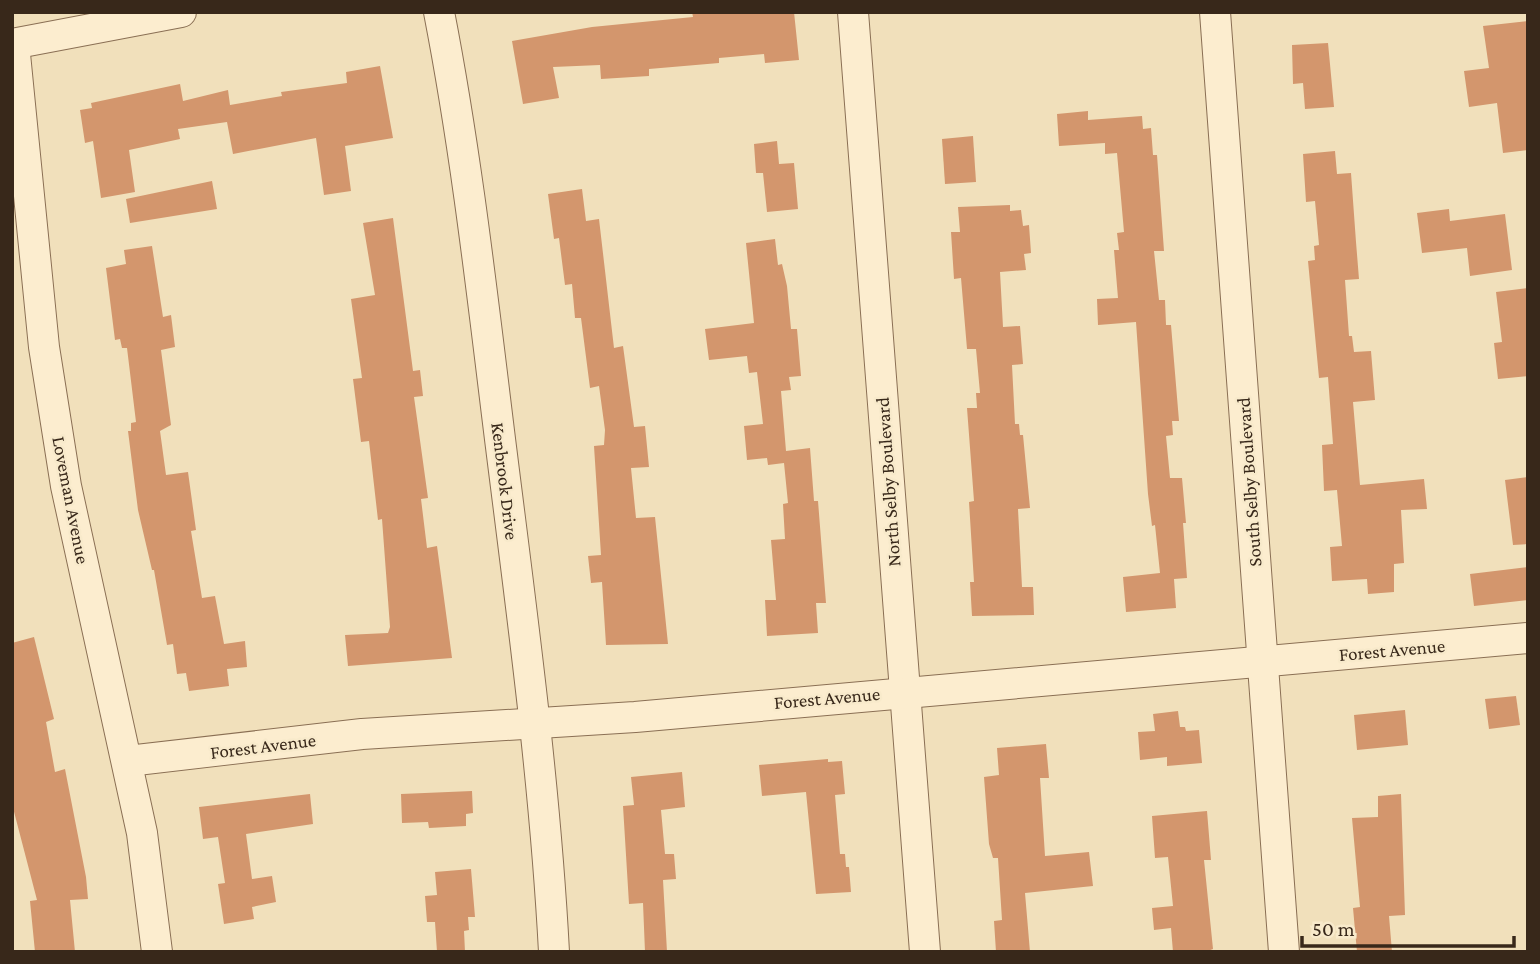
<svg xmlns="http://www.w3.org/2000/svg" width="1540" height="964" font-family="'Crimson Pro',serif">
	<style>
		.building { fill: #d3966d }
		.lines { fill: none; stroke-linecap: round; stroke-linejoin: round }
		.street-casing { stroke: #8a6f54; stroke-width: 32 }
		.street { stroke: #fcedcf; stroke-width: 30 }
		.labels { text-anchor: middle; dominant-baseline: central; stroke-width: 5; stroke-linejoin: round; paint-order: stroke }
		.street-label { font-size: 19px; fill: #38281a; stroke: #f8eacb }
	</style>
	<rect width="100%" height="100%" fill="#f1e0bb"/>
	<g class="building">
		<path d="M692,12H794L799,60L765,63L764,54L719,58V63L649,69V76L601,79L600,65L553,67L559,98L523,104L512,41L592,27L693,17Z"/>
		<path d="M1528,21V150L1503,153L1497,103L1469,107L1464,71L1489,68L1483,26Z"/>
		<path d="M1328,43L1334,107L1305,109L1303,83L1293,84L1292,45Z"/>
		<path d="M380,66L393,138L345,146L351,191L324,195L316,138L233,154L227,122L178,129L180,139L129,150L135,192L101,198L93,141L85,143L80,110L92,108L91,103L180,84L183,101L228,90L230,105L282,96L281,92L347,83L346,72Z"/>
		<path d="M1088,111V120L1142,116L1143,129L1151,128L1153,155H1157L1164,251H1154L1159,300H1165L1166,325H1171L1179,421H1172L1173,435L1166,436L1170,478H1182L1186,523H1183L1187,578L1174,579L1176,608L1126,612L1123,577L1160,573L1155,525L1152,526L1148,494L1136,322L1098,325L1097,299L1118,298L1114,250H1119L1117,233L1124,232L1117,153L1105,154V143L1059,146L1057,114Z"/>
		<path d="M973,136L976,182L945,184L942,139Z"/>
		<path d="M777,141L779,164L794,163L798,209L767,212L763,173H756L754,144Z"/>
		<path d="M1335,151L1337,174L1351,173L1356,242L1359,279L1345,280L1349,336H1352L1354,352L1371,351L1375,400L1353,402L1360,485L1424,479L1427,509L1401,510L1404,563L1394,564V592L1368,594L1367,579L1332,581L1330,547L1342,546L1337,490L1324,491L1322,445L1333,444L1328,377L1319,378L1308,261L1315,260L1314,246L1319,245L1315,201L1306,202L1303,154Z"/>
		<path d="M212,181L217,209L130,223L126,199Z"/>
		<path d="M582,189L586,221L599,219L614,348L623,346L634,427L645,426L649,467L631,468L636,518L655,517L668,644L606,645L602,582L591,583L588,556L601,555L594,446L604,445L605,430L599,386L590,388L581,318H575L572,284L565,285L559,238L554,239L548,194Z"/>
		<path d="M1010,205V211L1021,210L1023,226L1029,225L1031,253L1024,254L1026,270L1000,272L1003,327L1020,326L1023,364L1012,365L1015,424H1019L1020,435H1023L1030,508L1018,509L1022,587H1033L1034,615L972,616L970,582H974L969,502L974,501L967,408H977L976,393H980L976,349H967L961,278L954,279L951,232H960L958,207Z"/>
		<path d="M1449,209L1450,221L1505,214L1512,270L1470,276L1467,248L1422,253L1417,213Z"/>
		<path d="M393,218L413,371L420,370L423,396L414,397L428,498L421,499L427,548L437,546L452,658L348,666L345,635L388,633L390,627L382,519L378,520L369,441L361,442L353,379L362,378L351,299L375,295L363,223Z"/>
		<path d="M775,239L778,265L782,264L787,286L791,329H797L801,376L789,377L791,390L781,391L786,451L810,448L814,501H818L826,603H816L818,633L767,636L765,600H776L771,540L785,539L783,504L788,503L784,463L768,465L767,458L747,460L744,426L763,424L757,372L749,373L747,356L709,360L705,329L754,323L746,243Z"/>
		<path d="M152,246L163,317L171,315L175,347L161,350L171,425L160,431L166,475L188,472L196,530L191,531L202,598L215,596L224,644L245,641L247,667L227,669L229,686L189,691L186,673L177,674L173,644L167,645L154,570H152L138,510L128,431H131V423L136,422L127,348H122L120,339L115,340L106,268L126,264L124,250Z"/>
		<path d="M1528,288V376L1498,379L1494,343L1502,342L1496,292Z"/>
		<path d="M1528,477V544L1513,545L1505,480Z"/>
		<path d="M1528,567V600L1474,606L1470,574Z"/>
		<path d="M34,637L54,719L46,722L55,772L65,769L86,877L88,899L70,900L75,952H35L30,901L37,900L12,804V643Z"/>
		<path d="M1516,696L1520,725L1489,729L1485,699Z"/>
		<path d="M1405,710L1408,745L1357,750L1354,715Z"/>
		<path d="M1178,711L1180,727H1185L1186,731L1199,730L1202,763L1167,766V757L1140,760L1138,732L1155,731L1153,714Z"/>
		<path d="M1046,744L1049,778H1040L1045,856L1089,852L1093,886L1025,893L1030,952H996L994,921L1002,920L998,858H993L989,844L984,777L999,775L997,748Z"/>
		<path d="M828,759V762L842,761L845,794L835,795L840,854H845L846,867H849L851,892L816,894L806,792L762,796L759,765Z"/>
		<path d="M682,772L685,807L661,810L665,854H674L676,879L663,880L667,952H645L643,903L629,904L623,806L634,805L631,777Z"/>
		<path d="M472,791L473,813L466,814V826L429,828L428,822L402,823L401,794Z"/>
		<path d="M310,794L313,824L246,834L252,879L272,876L276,902L252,907L254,919L224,924L218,884L225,883L218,837L203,839L199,807Z"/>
		<path d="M1401,794L1405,915L1389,916L1392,952H1357L1353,908L1360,907L1352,818L1378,817V796Z"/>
		<path d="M1207,811L1211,860H1204L1213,949L1205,952H1173L1171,928L1154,930L1152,908L1173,906L1168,857L1155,858L1152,816Z"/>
		<path d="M471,869L475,917H468L469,930L464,931L465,952H437L435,922H427L425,896L437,895L435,872Z"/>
	</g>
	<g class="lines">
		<defs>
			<g id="street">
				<path d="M439,12C467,156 483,302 501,447C522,615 545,782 554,952"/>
				<path d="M853,12L925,952"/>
				<path d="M1215,12L1284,952"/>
				<path d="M12,44L181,12"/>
				<path d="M14,44L44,347L66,486L142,833L157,952"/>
				<path d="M128,761L362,734L635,717L1528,638"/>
			</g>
		</defs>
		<use href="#street" class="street-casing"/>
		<use href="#street" class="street"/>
	</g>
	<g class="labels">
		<g class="street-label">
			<text transform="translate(505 481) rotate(83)">Kenbrook Drive</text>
			<text transform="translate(888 482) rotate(-94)">North Selby Boulevard</text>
			<text transform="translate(1249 482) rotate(-94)">South Selby Boulevard</text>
			<text transform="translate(71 500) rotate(79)">Loveman Avenue</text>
			<text transform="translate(1392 650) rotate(-5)">Forest Avenue</text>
			<text transform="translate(827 698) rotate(-5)">Forest Avenue</text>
			<text transform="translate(263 746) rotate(-7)">Forest Avenue</text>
		</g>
	</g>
	<rect width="1540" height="964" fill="none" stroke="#38281a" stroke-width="28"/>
	<path d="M1302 936v10h212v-10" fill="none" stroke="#38281a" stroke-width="3.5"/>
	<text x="1312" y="936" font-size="21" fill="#38281a" stroke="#f8eacb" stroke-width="5" paint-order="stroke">50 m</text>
</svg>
